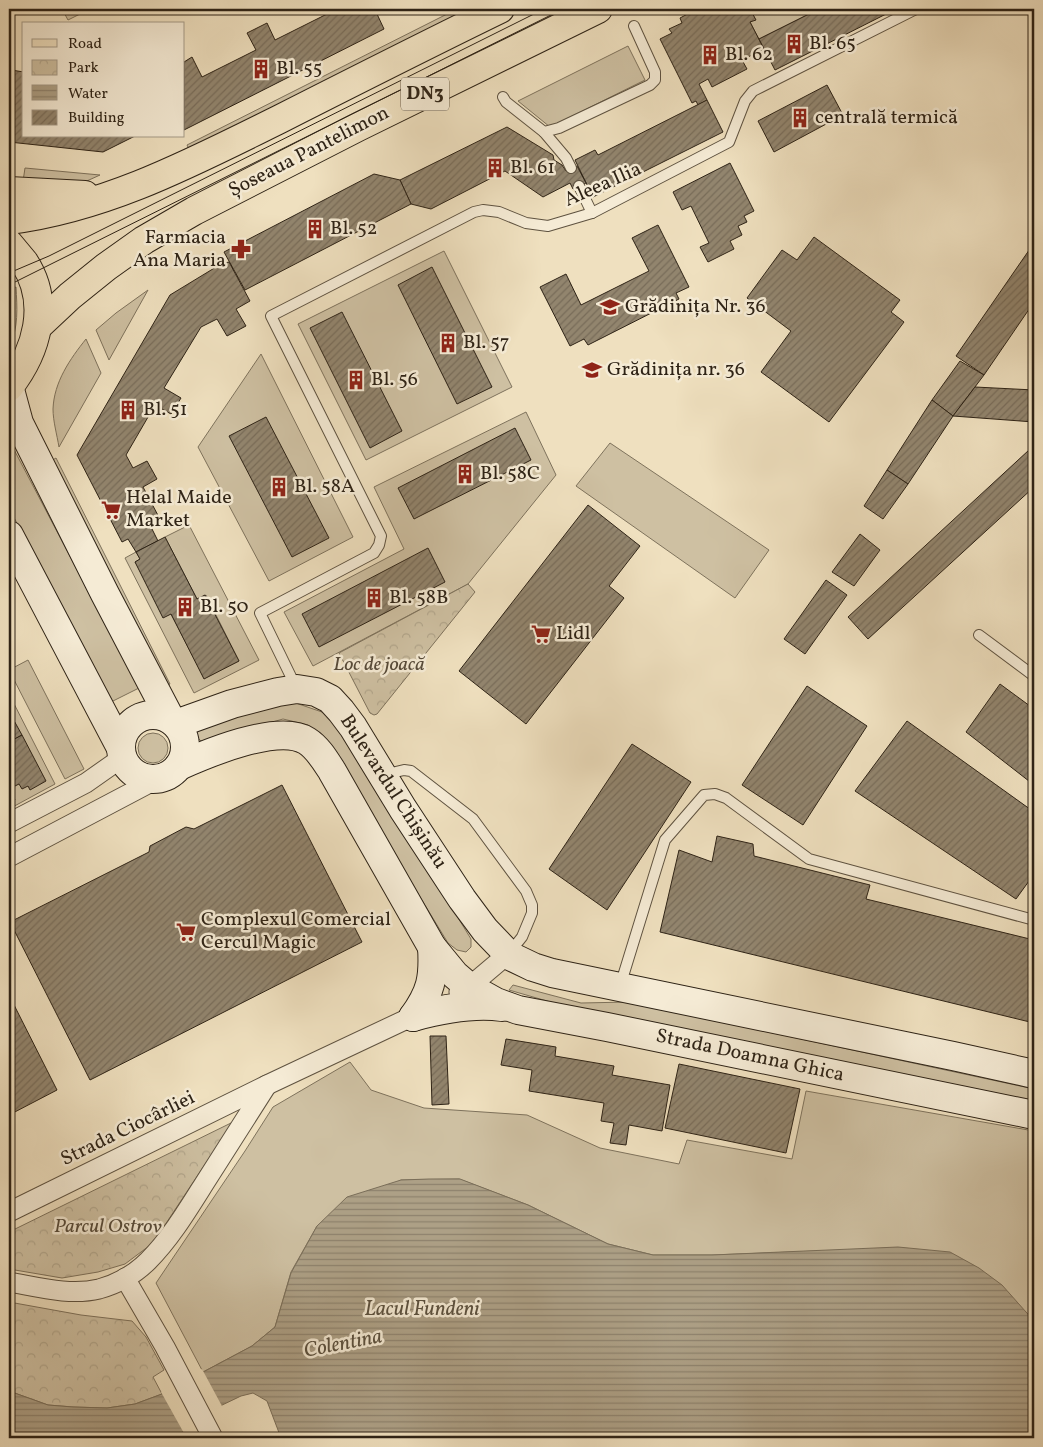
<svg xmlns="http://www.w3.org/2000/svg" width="1043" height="1447" font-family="Vollkorn,serif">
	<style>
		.green { fill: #cec0a2; stroke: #7e725c }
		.park { fill: url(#park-crowns); stroke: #7e725c }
		.water { fill: url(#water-rules); stroke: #7a6e59 }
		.pier { fill: #efe0bf }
		.building { fill: url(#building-hatch); stroke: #2e2316 }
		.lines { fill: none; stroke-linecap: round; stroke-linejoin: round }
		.service-casing { stroke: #5e5240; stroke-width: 12 }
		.minor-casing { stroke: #5e5240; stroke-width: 21 }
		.secondary-casing { stroke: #2e2316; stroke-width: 30 }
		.primary-casing { stroke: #2e2316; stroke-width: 30 }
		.service { stroke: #f5ebd5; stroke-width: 10 }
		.minor { stroke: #f5ebd5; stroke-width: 19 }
		.secondary { stroke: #f5ebd5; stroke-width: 28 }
		.primary { stroke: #efe0bf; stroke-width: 28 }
		.tram { stroke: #2e2316; stroke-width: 1 }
		.labels { text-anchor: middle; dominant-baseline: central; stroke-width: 5; stroke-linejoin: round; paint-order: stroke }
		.shield { fill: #f5ebd5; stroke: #6a5f4f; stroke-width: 1 }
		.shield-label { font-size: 19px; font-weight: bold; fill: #2e2316 }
		.poi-label { font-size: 20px; fill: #2e2316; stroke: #f5ebd5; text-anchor: start }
		.street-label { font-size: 20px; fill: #2e2316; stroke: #f5ebd5 }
		.park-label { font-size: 20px; font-style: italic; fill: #564a39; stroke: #f5ebd5 }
		.water-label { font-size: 21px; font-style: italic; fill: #5a4f3d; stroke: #f5ebd5 }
	</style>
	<defs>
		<pattern id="park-crowns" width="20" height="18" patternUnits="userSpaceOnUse" patternTransform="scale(1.25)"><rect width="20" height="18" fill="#cec0a2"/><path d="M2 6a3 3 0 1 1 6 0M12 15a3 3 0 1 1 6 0" fill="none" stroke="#b1a58b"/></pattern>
		<pattern id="water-rules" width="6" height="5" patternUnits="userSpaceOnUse" patternTransform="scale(1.25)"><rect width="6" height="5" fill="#ada086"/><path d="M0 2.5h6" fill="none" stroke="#8d826d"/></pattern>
		<pattern id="building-hatch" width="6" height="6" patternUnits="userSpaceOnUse" patternTransform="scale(1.25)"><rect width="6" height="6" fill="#92856e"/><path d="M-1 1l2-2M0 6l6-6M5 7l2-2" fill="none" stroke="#786c59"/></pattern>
	</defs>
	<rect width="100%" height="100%" fill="#efe0bf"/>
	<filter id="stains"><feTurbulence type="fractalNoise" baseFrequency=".004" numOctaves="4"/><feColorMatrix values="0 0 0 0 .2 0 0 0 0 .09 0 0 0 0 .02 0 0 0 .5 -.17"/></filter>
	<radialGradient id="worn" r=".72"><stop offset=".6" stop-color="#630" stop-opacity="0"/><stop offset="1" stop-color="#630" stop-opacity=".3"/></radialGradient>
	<g class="green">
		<path d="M62,9H90L68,20Z"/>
		<path d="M457,9H489L193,158L187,145Z"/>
		<path d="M750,9H819L759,39L750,22L755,19Z"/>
		<path d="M628,46L645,80L550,127L518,101Z"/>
		<path d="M25,168L100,175L67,190L22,188Z"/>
		<path d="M444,251L512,387L366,460L298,324Z"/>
		<path d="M16,287C17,307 19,328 9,347V290Z"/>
		<path d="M148,290L109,360L96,330L116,313Z"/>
		<path d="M86,339L101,373L59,447C57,435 53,421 53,409C54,382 70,359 86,339Z"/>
		<path d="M261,354L353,537L269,581L198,447Z"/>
		<path d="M526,412L556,475L468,584L313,666L284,612L404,549L374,487Z"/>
		<path d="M9,440L139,688L111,702L9,508Z"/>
		<path d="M610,443L769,550L735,598L576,486Z"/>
		<path d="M56,458L170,684L166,686L51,461Z"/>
		<path d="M189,525L259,660L194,693L125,558L136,552L140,559L135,562L171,614L204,678L239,661L206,595L197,599L165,537Z"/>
		<path d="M28,660L84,769L65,779L9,670Z"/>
		<path d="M9,694L55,784L9,809Z"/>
		<path d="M290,701L322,712L347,736L471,939V947L466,952L457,950L448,943L328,746L308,725L283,719L206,741H201L195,735L197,728Z"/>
		<circle cx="153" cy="748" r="15"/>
		<path d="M513,985L581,1003L629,1002L1034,1089V1106L578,1010L509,990Z"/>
		<path d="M350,1062L371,1090L424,1108L527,1115L600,1148L679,1164L687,1140L792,1159L806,1091L1034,1131V1321L819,1251L712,1255H653L608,1244L528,1205L459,1179L401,1180L317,1226L291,1272L275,1327L252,1346L203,1372L156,1283L245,1151L273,1107Z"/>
	</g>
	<g class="park">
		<path d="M468,584L475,592L377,714L374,715L370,713L339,653Z"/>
		<path d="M233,1122L153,1243L125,1264L98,1272L62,1278L9,1269V1232Z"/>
		<path d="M9,1302L81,1315L132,1321L146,1337L164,1370L153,1377L162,1394L135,1404L107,1408L73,1407L48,1405L9,1391Z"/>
	</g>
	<path class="water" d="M429,1179H460L528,1205L608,1244L653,1255H712L898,1247L950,1252L979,1268L1002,1285L1034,1321V1438H281L267,1401L253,1393L241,1396L218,1407L174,1438H9V1391L48,1405L73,1407L107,1408L135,1404L162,1394L252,1346L275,1327L291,1273L317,1226L347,1197L401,1180Z"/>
	<path class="pier" d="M202,1369L223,1408L185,1435L161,1392Z"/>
	<g class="building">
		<path d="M332,9H387L377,14L384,29L184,130V62L192,57L202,77L256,50L247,33L267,23L275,40L333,11Z"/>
		<path d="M697,9H750L756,20L750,22L764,49L742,60L747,69L712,87L708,79L699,84L707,100L698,105L696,101L692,103L660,39L672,33L669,29L682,23L680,18Z"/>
		<path d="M819,9H896L775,70L759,39Z"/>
		<path d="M11,70L24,72V136H135L103,152L9,142V86Z"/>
		<path d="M827,85L843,115L774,152L758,121Z"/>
		<path d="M707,100L723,132L593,197L575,160L595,150L598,155Z"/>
		<path d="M507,127L553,155L554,160L562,165L566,171L577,166L586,183L573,189L570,183L543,197L505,171L431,209L411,204L400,180Z"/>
		<path d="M730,163L754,211L744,216L747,222L738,226L742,235L730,241L734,249L708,262L700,247L709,243L691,206L682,210L673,192Z"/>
		<path d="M374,174L400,180L411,204L245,290L224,252Z"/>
		<path d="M658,225L689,287L676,293L679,299L588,345L584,339L570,346L540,287L566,274L581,305L649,271L632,238Z"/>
		<path d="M814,237L900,300L891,312L904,322L829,422L761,372L791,331L747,298L782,250L797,260Z"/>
		<path d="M1034,243V302L984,375L956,356Z"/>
		<path d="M229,262L250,301L236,309L246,326L227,336L217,319L201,327L164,388L181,398L171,414L155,405L126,455L133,468L147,461L157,479L143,487L161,521L151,527L158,541L136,552L128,539L122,542L77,455L170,295L221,264Z"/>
		<path d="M432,267L492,387L457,404L398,285Z"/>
		<path d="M342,312L402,431L370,448L310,328Z"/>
		<path d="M960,361L984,375L953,416L932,400Z"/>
		<path d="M975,387L1034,390V422L953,416Z"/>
		<path d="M932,400L953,416L908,484L887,470Z"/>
		<path d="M266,417L329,538L292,557L229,436Z"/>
		<path d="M515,428L531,460L414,519L398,488Z"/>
		<path d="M1029,450L1034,457V487L868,639L848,617Z"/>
		<path d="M887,470L908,484L883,519L864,506Z"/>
		<path d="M588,505L640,546L609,586L624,598L526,724L459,671Z"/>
		<path d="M860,534L880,550L854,586L832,572Z"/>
		<path d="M165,537L197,599L205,595L239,661L204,679L171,614L163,618L135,562L140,559L136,552Z"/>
		<path d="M428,548L445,582L319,647L302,614Z"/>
		<path d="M826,580L847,595L805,654L784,639Z"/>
		<path d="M1000,684L1034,709V785L966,732Z"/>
		<path d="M807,686L867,726L803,825L742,785Z"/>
		<path d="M12,717L22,735L9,742V718Z"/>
		<path d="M907,721L1034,812V874L1016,899L855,791Z"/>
		<path d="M22,735L46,781L30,790L28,786L22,789L19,784L9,789L15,800L9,804V742Z"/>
		<path d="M632,744L691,782L607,910L549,869Z"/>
		<path d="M282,785L362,942L90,1080L10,922L149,852L150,846L186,827L194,829Z"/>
		<path d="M717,836L753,844L754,856L870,885L866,899L1034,940V1023L660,932L679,850L712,862Z"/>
		<path d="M9,995L57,1090L9,1115Z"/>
		<path d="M430,1036H446L449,1104L432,1105Z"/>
		<path d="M506,1039L556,1047L555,1056L614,1066L612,1075L670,1085L662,1131L629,1125L626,1145L610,1143L614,1123L601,1121L604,1103L529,1091L532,1070L501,1065Z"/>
		<path d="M679,1064L800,1089L786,1153L665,1128Z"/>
	</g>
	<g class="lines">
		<defs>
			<g id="service">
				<path d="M503,97L506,102L544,132L559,128L650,85L655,80V72L634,26"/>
				<path d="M544,132L566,158L571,168"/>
				<path d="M579,186L592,213"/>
				<path d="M979,635L1034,676"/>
				<path d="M296,687L260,613L374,553L379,545L381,536L271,316L474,212L483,210L499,212L526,223L548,226L592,213L729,142L745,101L753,91L916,9"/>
				<path d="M383,775L404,770L411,771L473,819L526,891L532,905V913L522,937L510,952"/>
				<path d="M620,986L665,840L704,795L715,794L726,798L809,859L1034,920"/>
			</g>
			<g id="minor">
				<path d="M9,823L86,783L123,757"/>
				<path d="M9,857L157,779"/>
				<path d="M459,992L469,987L508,954"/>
				<path d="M9,1212L267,1085L424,1011"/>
				<path d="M125,1278L165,1347L213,1438"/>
				<path d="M9,1282C38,1287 70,1296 99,1289C117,1284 135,1274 148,1261C170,1239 187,1211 204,1184C225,1151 246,1118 267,1085"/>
			</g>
			<g id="secondary">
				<path d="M9,386L19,423L105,594L171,720"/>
				<path d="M9,535L121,748"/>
				<circle cx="153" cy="747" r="32"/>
				<path d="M176,724L232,704L278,692L297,689L316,692L330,699L341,711L353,727L403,809L462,899L485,930L510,956L533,967L552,973L953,1056L1034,1074"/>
				<path d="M179,766C208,753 279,723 307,741C318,748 325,760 332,771L432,947L455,975L469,987L496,1002L518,1010L607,1027L1034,1115"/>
				<path d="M413,1017C442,1009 472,1003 502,1007"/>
				<path d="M413,1017C431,992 434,978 432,947"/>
			</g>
			<g id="primary">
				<path d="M9,191L85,195"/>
				<path d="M9,220C106,208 193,162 280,119C353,82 426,45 500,9"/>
				<path d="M9,244C14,250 19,256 24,262C51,303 37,351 9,387"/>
				<path d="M38,326L70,296L106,267L144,240L194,211L358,127L598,9"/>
			</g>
		</defs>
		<use href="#service" class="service-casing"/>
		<use href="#minor" class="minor-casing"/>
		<use href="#secondary" class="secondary-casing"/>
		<use href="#primary" class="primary-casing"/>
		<use href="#service" class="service"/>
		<use href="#minor" class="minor"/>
		<use href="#secondary" class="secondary"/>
		<use href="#primary" class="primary"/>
		<g class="tram">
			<path d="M9,273L49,256L544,9"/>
			<path d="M9,285L563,9"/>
		</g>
	</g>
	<defs>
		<symbol id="building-bare" viewBox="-9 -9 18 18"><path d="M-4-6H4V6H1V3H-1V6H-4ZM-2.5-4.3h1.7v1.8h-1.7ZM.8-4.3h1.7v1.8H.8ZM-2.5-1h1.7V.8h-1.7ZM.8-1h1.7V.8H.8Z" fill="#8f2418" stroke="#f5ebd5" stroke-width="2.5" paint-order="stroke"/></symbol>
		<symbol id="pharmacy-bare" viewBox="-9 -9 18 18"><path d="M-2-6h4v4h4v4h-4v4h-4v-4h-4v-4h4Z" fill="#8f2418" stroke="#f5ebd5" stroke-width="2.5" paint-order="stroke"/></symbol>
		<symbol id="school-bare" viewBox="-9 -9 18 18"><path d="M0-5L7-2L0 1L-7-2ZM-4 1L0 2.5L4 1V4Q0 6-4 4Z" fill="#8f2418" stroke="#f5ebd5" stroke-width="2.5" paint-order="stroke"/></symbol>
		<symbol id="supermarket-bare" viewBox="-9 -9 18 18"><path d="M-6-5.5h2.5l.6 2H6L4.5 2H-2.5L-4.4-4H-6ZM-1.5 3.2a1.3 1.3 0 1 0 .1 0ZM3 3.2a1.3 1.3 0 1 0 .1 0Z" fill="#8f2418" stroke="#f5ebd5" stroke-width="2.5" paint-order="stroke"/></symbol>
	</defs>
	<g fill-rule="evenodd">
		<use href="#building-bare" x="780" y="30" width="28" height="28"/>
		<use href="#building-bare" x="696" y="41" width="28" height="28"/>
		<use href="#building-bare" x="247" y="55" width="28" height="28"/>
		<use href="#building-bare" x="786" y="104" width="28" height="28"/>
		<use href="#building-bare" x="481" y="154" width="28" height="28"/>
		<use href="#building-bare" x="301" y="215" width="28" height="28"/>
		<use href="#pharmacy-bare" x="227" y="235" width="28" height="28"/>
		<use href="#school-bare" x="596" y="293" width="28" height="28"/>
		<use href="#building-bare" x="434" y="329" width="28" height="28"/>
		<use href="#school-bare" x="578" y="356" width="28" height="28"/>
		<use href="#building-bare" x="342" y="366" width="28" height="28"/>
		<use href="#building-bare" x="114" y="396" width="28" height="28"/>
		<use href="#building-bare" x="451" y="460" width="28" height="28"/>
		<use href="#building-bare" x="265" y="473" width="28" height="28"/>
		<use href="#supermarket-bare" x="97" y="496" width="28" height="28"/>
		<use href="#building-bare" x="360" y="584" width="28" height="28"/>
		<use href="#building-bare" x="171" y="593" width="28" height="28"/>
		<use href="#supermarket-bare" x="527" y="620" width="28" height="28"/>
		<use href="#supermarket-bare" x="172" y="918" width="28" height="28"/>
	</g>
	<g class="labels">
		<rect class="shield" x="401" y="77.5" width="48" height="33" rx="4"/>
		<g class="shield-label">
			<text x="425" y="94">DN3</text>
		</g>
		<g class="poi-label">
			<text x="809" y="44">Bl. 65</text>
			<text x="725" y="55">Bl. 62</text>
			<text x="276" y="69">Bl. 55</text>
			<text x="815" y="118">centrală termică</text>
			<text x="510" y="168">Bl. 61</text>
			<text x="330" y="229">Bl. 52</text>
			<text x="226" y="238" text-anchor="end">Farmacia<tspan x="226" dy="23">Ana Maria</tspan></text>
			<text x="625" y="307">Grădinița Nr. 36</text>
			<text x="463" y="343">Bl. 57</text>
			<text x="607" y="370">Grădinița nr. 36</text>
			<text x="371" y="380">Bl. 56</text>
			<text x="143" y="410">Bl. 51</text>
			<text x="480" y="474">Bl. 58C</text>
			<text x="294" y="487">Bl. 58A</text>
			<text x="126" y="498">Helal Maide<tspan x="126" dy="23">Market</tspan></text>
			<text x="389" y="598">Bl. 58B</text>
			<text x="200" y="607">Bl. 50</text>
			<text x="556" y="634">Lidl</text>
			<text x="201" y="920">Complexul Comercial<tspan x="201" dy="23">Cercul Magic</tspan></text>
		</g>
		<g class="street-label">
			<text transform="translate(309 152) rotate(-27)">Șoseaua Pantelimon</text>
			<text transform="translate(603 185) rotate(-24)">Aleea Ilia</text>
			<text transform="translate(393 792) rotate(57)">Bulevardul Chișinău</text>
			<text transform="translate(750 1056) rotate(12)">Strada Doamna Ghica</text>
			<text transform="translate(128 1129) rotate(-26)">Strada Ciocârliei</text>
		</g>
		<g class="park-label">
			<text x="379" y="665">Loc de joacă</text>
			<text x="108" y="1227">Parcul Ostrov</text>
		</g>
		<g class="water-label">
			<text x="422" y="1309">Lacul Fundeni</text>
			<text transform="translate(343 1344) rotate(-11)">Colentina</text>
		</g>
	</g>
	<rect width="1043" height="1447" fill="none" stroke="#efe0bf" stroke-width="30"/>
	<rect x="10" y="10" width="1023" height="1427" fill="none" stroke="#2e2316" stroke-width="2.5"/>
	<rect x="15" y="15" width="1013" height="1417" fill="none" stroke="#2e2316"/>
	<rect x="22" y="22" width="162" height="115" fill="#f5ebd5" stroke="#a59b89"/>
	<rect x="32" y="39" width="25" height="8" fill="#efe0bf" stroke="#a59b89"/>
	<text x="68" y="48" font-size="15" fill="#2e2316">Road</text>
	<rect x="32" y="60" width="25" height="15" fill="url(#park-crowns)" stroke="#a59b89"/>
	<text x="68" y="72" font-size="15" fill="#2e2316">Park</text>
	<rect x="32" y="85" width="25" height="15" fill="url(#water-rules)" stroke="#a59b89"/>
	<text x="68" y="98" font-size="15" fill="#2e2316">Water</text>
	<rect x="32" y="110" width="25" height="15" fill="url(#building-hatch)" stroke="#a59b89"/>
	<text x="68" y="122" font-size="15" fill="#2e2316">Building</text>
	<rect width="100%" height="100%" filter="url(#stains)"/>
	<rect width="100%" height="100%" fill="url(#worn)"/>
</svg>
